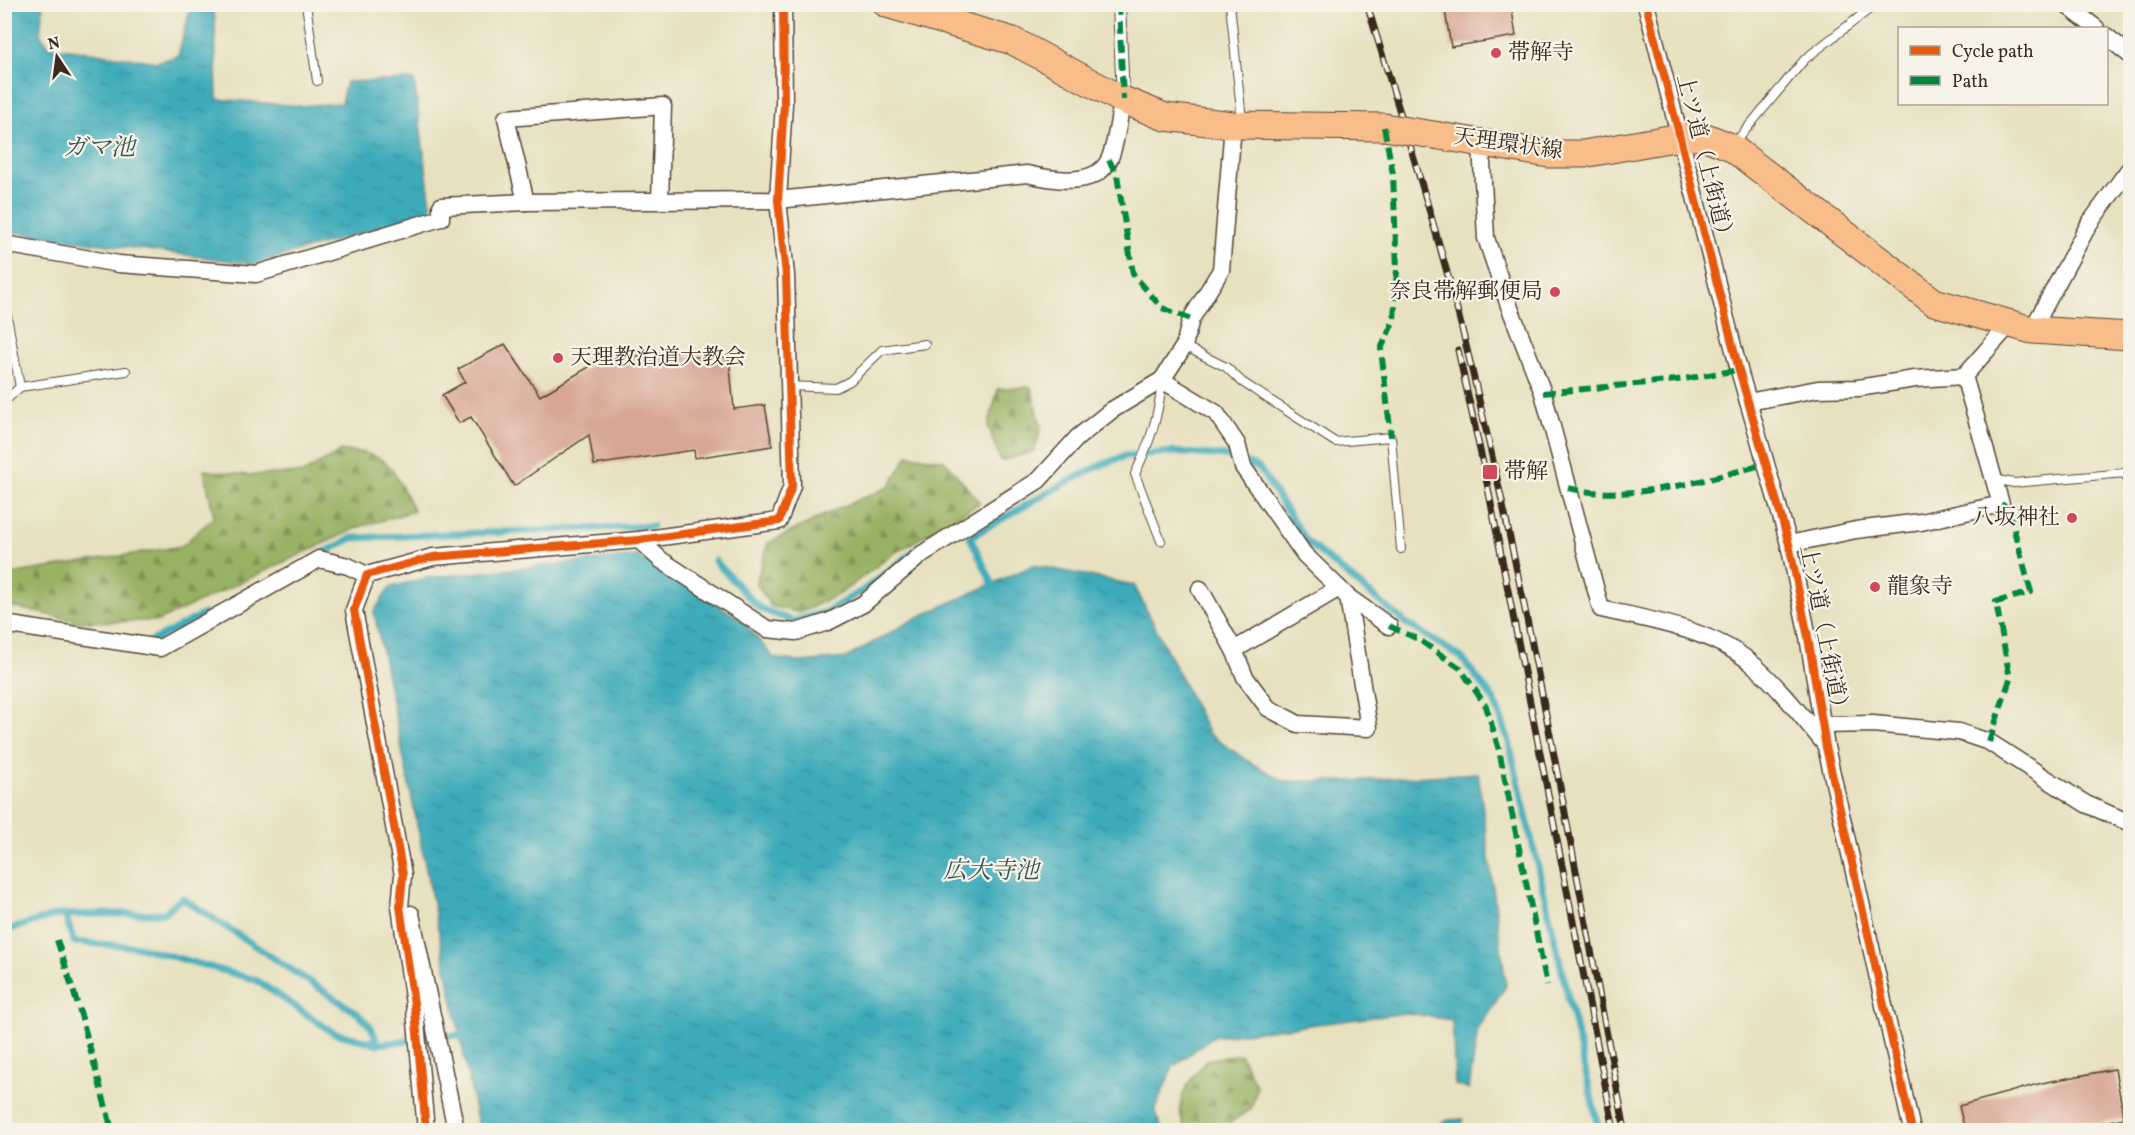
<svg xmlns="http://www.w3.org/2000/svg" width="2135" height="1135" font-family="Vollkorn,'Noto Serif JP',serif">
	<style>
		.forest { fill: url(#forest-firs); stroke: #6a6e40; stroke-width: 1.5 }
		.water { fill: url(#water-ripples); stroke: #3c6a6c; stroke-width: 1.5 }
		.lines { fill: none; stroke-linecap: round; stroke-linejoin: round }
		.stream { stroke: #3cabba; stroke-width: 7 }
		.building { fill: #d8a694 }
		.service-casing { stroke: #554536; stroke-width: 10 }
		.pedestrian-casing { stroke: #554536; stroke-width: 14 }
		.minor-casing { stroke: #554536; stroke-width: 19 }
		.primary-casing { stroke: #554536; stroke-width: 29 }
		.service { stroke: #fff; stroke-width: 8 }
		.pedestrian { stroke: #fff; stroke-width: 12 }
		.minor { stroke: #fff; stroke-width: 16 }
		.primary { stroke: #f8bd89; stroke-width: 27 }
		.rail-casing { stroke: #3b2a1e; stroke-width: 7 }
		.rail { stroke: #f7f3e8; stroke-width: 4.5; stroke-dasharray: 14; stroke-linecap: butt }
		.primary-bridge-casing { stroke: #554536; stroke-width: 29; stroke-linecap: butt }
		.primary-bridge { stroke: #f8bd89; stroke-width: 27 }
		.quiet { stroke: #00873e; stroke-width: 6; stroke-dasharray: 12 6; stroke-linecap: butt }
		.cycleway-casing { stroke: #f7f3e8; stroke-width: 11 }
		.cycleway { stroke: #e8590c; stroke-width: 8 }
		.poi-dot { fill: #d1495b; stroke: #f7f3e8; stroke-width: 2 }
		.labels { text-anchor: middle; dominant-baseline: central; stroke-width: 4.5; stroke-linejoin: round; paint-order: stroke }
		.poi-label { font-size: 22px; fill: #3b2a1e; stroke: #f7f3e8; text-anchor: start }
		.street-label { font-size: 22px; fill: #3b2a1e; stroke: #f7f3e8 }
		.water-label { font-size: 24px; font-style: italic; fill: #3b5755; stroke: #f7f3e8 }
	</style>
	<defs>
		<pattern id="forest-firs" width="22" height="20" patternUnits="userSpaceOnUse" patternTransform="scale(1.5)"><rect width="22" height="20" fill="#98b263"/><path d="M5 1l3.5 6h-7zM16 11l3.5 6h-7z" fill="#7d9151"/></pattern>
		<pattern id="water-ripples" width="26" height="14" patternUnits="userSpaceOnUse" patternTransform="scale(1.5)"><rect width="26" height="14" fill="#3cabba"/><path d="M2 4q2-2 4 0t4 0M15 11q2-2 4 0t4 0" fill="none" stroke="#348b97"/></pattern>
	</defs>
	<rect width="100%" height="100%" fill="#f7f3e8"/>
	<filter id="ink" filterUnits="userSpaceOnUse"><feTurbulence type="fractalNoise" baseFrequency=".0167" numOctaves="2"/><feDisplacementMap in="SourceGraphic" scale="12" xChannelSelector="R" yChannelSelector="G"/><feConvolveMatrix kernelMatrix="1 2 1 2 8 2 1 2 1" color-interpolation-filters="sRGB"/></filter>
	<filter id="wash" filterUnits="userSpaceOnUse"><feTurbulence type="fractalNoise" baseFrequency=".008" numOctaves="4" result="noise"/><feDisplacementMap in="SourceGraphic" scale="24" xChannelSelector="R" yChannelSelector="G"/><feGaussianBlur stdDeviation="1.35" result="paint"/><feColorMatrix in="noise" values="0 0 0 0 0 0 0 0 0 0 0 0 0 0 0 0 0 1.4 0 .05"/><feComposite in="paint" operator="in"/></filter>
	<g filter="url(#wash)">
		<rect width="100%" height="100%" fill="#e7e1c0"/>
		<g class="forest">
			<path d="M1031,387L1041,426L1035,451L1001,461L988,426L998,389Z"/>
			<path d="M342,451C392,451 393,472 414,511L359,527L158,621L79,622L5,605V575L182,546L214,517L204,470L248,475L303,473Z"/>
			<path d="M908,455L944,460L980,503L893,554L841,593L800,613L771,606L756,583L768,543L839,508L889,487Z"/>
			<path d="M1240,1054L1257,1087L1251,1109L1220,1129L1186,1130C1171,1101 1188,1083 1206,1060Z"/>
		</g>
		<g class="water">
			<path d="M20,5H43L40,34L49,46L157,62L178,56L191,5H212L215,19L217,99L301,106L341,103L346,82L414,80L432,213L254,264L5,231V6L19,8Z"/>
			<path d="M637,556L741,619L774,658L800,662L846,658L916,618L1034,565L1134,585L1209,734L1251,763L1284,781H1347L1478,773L1506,986L1478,1029L1469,1089L1455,1085L1452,1020L1407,1013L1212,1037L1173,1067L1155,1109L1162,1130H479L374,612L389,588L425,578Z"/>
			<path d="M1464,1119L1459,1130H1434L1445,1120Z"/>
		</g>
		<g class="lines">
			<g class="stream">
				<path d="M318,556L352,538L652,526"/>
				<path d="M715,561L759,608L793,621L824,613L862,591L920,547"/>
				<path d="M996,591L970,537L1056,488L1101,465L1125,456L1173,452L1227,456L1259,468L1306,541L1407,624L1461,657L1494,700L1508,738L1599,1130"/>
				<path d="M150,642L204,614"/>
				<path d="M65,914L74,942L139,947L256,980L334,1033L378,1044L469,1034"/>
				<path d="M4,931L56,915L164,913L182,898L357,1013L371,1027L378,1044"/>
			</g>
		</g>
		<g id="blocks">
			<g class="building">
				<path d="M1444,4H1511L1516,36L1451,47Z"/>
				<path d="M505,344L540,396L599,361L683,350L687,357H729L734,409L765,405L772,446L695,458L694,450L594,465L589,435L514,486L471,417L459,423L442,395L465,382L458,369Z"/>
				<path d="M2115,1069L2124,1118L2058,1131H1965L1959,1106L2042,1083Z"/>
			</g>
		</g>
	</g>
	<g filter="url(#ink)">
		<use href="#blocks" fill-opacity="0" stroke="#554536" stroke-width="1.5"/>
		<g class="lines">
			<defs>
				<g id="service">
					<path d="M306,4L317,81"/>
					<path d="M1230,4L1242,120"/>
					<path d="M1733,145L1805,59L1876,4"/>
					<path d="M4,300L20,387"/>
					<path d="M1184,346L1226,367L1242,382L1335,442L1391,437L1401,549"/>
					<path d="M789,386L836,388L850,381L882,350L925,344"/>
					<path d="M4,402L20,387L126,371"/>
					<path d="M1993,479L2014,483L2125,473L2130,485"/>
					<path d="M1161,541L1135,474C1150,442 1159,416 1162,380"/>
				</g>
				<path id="pedestrian" d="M1119,4L1123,99"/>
				<g id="minor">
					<path d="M1646,4L1739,370L1789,544L1808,637L1826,747L1912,1130"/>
					<path d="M2065,4L2096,28"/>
					<path d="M2106,36L2130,55"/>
					<path d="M1481,144L1486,238L1508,303L1543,393L1601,609C1650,620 1708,629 1749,661C1778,685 1800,714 1824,743"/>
					<path d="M526,202L506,118L663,106L660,200"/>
					<path d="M4,244L119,264L256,274L441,218V206L526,202L778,200L1027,174C1052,180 1095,188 1109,160C1117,143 1118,118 1123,100"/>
					<path d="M2032,330L2089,224L2130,168"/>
					<path d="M1162,380L1216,413L1237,444L1243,467L1304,554L1348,597L1389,626"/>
					<path d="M1748,402L1818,389L1858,388L1915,379L1964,376L2010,324"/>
					<path d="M639,540L661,560L767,629L796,632L828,622L863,604L922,554L1039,480L1077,438L1112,410L1162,380L1184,346L1191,319L1221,270L1233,125"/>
					<path d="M1789,544L1856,530L1921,522L2001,504L1964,376"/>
					<path d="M1200,589L1234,650L1245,677L1268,708L1298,724L1369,728L1348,597"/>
					<path d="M4,624L160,648L319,559L348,566L367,575"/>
					<path d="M1234,650L1339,588"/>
					<path d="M1822,725L1873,724L1959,732L1989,742L2086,804L2130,823"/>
					<path d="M411,914L456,1130"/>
					<path d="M426,1130L415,1011L400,906L403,875L354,610L367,575L433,557L639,540L779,521L792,486L786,275L778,200L784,104L783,4"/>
				</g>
				<g id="primary">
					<path d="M887,4L1013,41L1123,100L1165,117L1233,125L1384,127"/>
					<path d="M1440,136L1549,154H1583L1680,137H1706L1731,147L1934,302L2032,330L2130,336"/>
				</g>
			</defs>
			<use href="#service" class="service-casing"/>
			<use href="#pedestrian" class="pedestrian-casing"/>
			<use href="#minor" class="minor-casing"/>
			<use href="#primary" class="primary-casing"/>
			<use href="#service" class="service"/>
			<use href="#pedestrian" class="pedestrian"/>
			<use href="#minor" class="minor"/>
			<use href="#primary" class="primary"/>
			<defs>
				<g id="rail">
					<path d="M1367,4C1398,108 1432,212 1459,317C1526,585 1573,859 1625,1130"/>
					<path d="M1458,350L1485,473L1614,1130"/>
				</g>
			</defs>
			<use href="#rail" class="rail-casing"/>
			<use href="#rail" class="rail"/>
			<defs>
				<path id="primary-bridge" d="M1384,127L1440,136"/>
			</defs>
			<use href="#primary-bridge" class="primary-bridge-casing"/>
			<use href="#primary-bridge" class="primary-bridge"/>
			<g class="quiet">
				<path d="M1119,4L1123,100"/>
				<path d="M1384,127L1393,174L1397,269L1394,320L1381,349L1391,437"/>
				<path d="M1109,160L1117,175L1133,274L1162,308L1191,319"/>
				<path d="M1543,393L1677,380L1739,370"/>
				<path d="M1568,488C1629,503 1706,480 1765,464"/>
				<path d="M1389,626L1418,639L1460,668L1486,706L1499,750L1547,985"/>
				<path d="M1989,742L2010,679L1996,602L2031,592L2008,508L2001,504"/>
				<path d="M57,940L81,1015L112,1130"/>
			</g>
			<defs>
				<g id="cycleway">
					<path d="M1646,4L1739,370L1789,544L1808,637L1826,747L1912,1130"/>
					<path d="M426,1130L415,1011L400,906L403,875L354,610L367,575L433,557L639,540L779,521L792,486L786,275L778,200L784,104L783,4"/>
				</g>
			</defs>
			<use href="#cycleway" class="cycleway-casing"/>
			<use href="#cycleway" class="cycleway"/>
		</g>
	</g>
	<g class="poi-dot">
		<circle cx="1496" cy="53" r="6"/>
		<circle cx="1555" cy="292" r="6"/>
		<circle cx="558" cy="358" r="6"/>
		<rect x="1482" y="464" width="16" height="16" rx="3"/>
		<circle cx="2072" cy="518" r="6"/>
		<circle cx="1875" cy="587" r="6"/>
	</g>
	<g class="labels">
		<g class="poi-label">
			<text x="1508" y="53">帯解寺</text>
			<text x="1543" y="292" text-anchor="end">奈良帯解郵便局</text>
			<text x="570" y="358">天理教治道大教会</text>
			<text x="1504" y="472">帯解</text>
			<text x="2060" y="518" text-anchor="end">八坂神社</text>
			<text x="1887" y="587">龍象寺</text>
		</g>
		<g class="street-label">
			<text transform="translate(1508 145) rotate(8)">天理環状線</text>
			<text transform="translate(1704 160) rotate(76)">上ツ道（上街道）</text>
			<text transform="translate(1823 632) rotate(79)">上ツ道（上街道）</text>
		</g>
		<g class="water-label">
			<text x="99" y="149">ガマ池</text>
			<text x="991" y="872">広大寺池</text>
		</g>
	</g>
	<rect width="2135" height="1135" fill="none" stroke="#f7f3e8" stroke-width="24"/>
	<rect x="1898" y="27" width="210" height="78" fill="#f7f3e8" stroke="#aca397" stroke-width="1.5"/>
	<rect x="1910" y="46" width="30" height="9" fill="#e8590c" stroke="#aca397" stroke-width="1.5"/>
	<text x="1952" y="57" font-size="18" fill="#3b2a1e">Cycle path</text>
	<rect x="1910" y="76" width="30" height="9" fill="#00873e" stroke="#aca397" stroke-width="1.5"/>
	<text x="1952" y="87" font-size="18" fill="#3b2a1e">Path</text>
	<g transform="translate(57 57) rotate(347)" stroke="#f7f3e8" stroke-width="4.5" paint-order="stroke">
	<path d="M0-4.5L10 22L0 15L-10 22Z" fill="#3b2a1e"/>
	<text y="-9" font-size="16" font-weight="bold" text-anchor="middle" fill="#3b2a1e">N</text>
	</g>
</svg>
